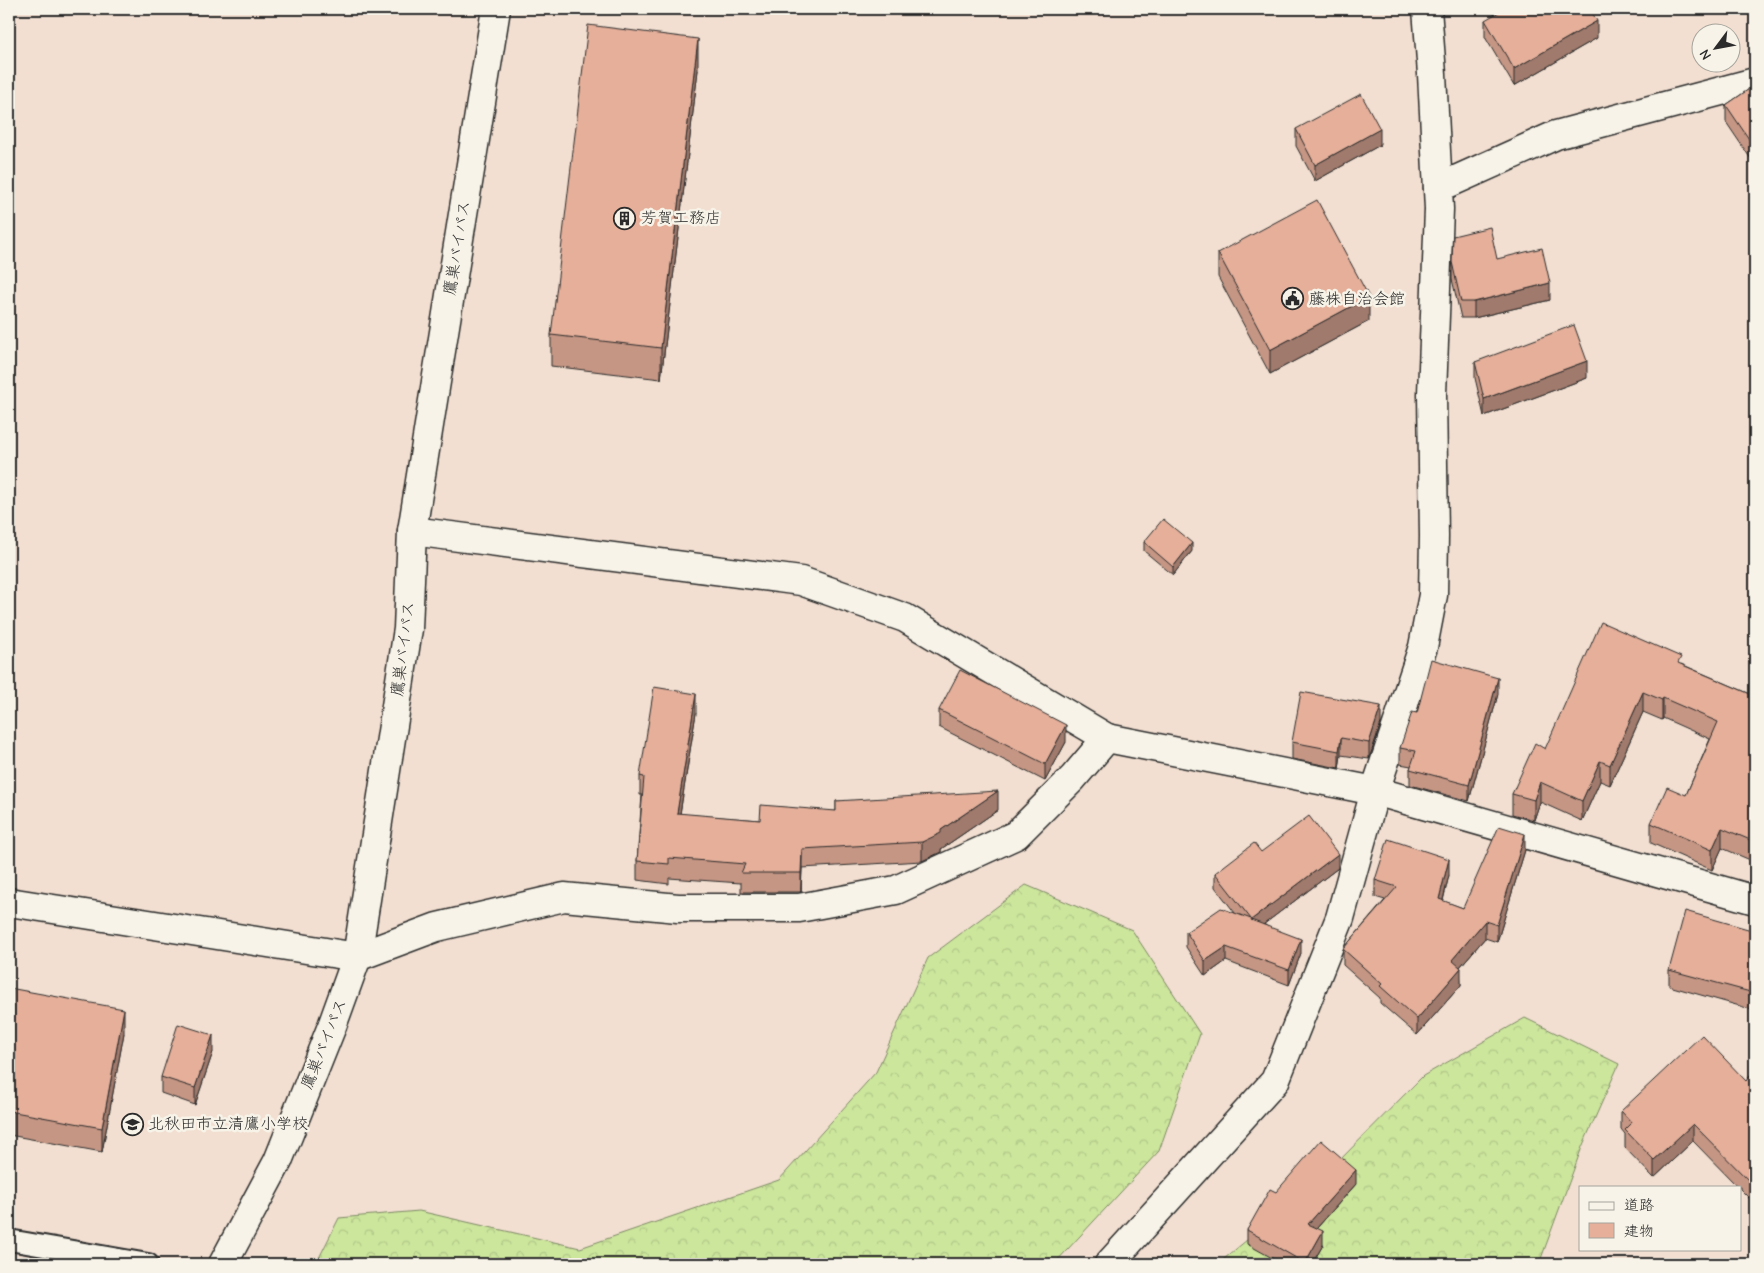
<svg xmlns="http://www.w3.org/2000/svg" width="1764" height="1273" font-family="'Comic Neue','Klee One',sans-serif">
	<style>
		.forest { fill: url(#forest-crowns); stroke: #7c8864 }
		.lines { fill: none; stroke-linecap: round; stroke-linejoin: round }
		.lane-casing { stroke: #2b2b2b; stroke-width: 24 }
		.street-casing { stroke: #2b2b2b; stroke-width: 31 }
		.highway-casing { stroke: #2b2b2b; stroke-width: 31 }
		.lane { stroke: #f7f3e8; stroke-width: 20 }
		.street { stroke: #f7f3e8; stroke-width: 28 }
		.highway { stroke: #f7f3e8; stroke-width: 28 }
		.wall { fill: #c59684; stroke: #2b2b2b }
		.shaded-wall { fill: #a07a6c; stroke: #2b2b2b }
		.building { fill: #e5af9a; stroke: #2b2b2b }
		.labels { text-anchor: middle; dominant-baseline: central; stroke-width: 5; stroke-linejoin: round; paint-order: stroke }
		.poi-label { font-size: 16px; fill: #2b2b2b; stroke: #f7f3e8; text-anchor: start }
		.street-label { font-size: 16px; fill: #2b2b2b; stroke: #f7f3e8 }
	</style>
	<defs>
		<pattern id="forest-crowns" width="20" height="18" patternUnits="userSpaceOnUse" patternTransform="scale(1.25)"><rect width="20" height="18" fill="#cce69c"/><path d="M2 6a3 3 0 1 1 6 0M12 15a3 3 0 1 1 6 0" fill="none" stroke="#afc587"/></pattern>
	</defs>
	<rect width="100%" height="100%" fill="#f2dfd1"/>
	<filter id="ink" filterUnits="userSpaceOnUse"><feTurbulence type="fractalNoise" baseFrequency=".02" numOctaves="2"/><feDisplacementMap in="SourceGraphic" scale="10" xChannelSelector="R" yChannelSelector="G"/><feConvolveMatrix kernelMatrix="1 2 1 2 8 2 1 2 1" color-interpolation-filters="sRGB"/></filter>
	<g filter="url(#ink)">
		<g class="forest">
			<path d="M1026,885L1132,930L1200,1034L1159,1151L1054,1264H316L339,1218L419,1211L580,1248L779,1180L876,1072L928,958Z"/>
			<path d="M1525,1018L1619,1064L1582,1147L1539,1264H1218L1324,1176L1423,1076Z"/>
		</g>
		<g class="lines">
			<defs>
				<path id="lane" d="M9,1240L148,1264"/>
				<g id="street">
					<path d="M1438,188L1556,135L1755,82"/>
					<path d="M412,531L801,581L905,618L1107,738L1375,791L1755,900"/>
					<path d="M9,902L357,957L437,927L564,897L678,908H799L896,890L1016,835L1073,778L1107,738"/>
					<path d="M1109,1264L1275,1081L1340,918L1375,791L1423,647L1433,595L1434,536L1432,394L1439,209L1432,74L1427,9"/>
				</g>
				<path id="highway" d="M223,1264L278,1161L332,1026L357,957L408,629L412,531L496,9"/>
			</defs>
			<use href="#lane" class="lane-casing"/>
			<use href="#street" class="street-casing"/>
			<use href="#highway" class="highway-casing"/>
			<use href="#lane" class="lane"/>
			<use href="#street" class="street"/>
			<use href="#highway" class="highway"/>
		</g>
		<g class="wall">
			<path d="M1485,20L1597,38L1514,86L1485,37Z"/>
			<path d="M698,70L661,379L551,366V335Z"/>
			<path d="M1755,85V165L1726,122V105Z"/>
			<path d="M1296,129L1380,145L1315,181L1296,146Z"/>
			<path d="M1218,253L1369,321L1270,374L1218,277Z"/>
			<path d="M1497,259L1550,300L1474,318H1461L1452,279V262Z"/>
			<path d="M1475,362L1587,378L1484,416L1475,378Z"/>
			<path d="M1144,542L1192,551L1173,575L1144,551Z"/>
			<path d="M1681,664L1755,696V862L1722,848L1712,870L1651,843V823L1686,795L1710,739L1663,718L1662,720L1643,712L1610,785L1600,781L1582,821L1540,802L1534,820L1512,814V794L1545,749Z"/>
			<path d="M1498,694L1469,801L1410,785V769L1411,766L1400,764V748L1417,713Z"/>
			<path d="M939,710L1066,742L1045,781L939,727Z"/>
			<path d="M696,713L680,814L760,820L836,811V801L998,810L941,849V852L922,861L802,868L801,892H741V883L669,878V884L637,880V861L642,795H640V776Z"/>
			<path d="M1381,723L1369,759L1341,755L1339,768L1292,759V742Z"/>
			<path d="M1525,850L1497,942L1485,938L1460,967L1461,985L1417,1035L1380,1003V998L1343,965V949L1385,900L1375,897V880L1449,875L1443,901L1463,908Z"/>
			<path d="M1261,852L1338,868L1264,924L1301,953L1289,985L1226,961L1205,976L1186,947V932L1235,913L1215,887V873Z"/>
			<path d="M1755,931L1754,1010L1669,986V970Z"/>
			<path d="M9,988L124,1033L102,1152L9,1135Z"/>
			<path d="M213,1052L195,1105L161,1093V1077Z"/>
			<path d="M1755,1070V1204L1740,1189V1187H1738L1693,1141L1654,1178L1625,1148V1134L1621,1129V1111L1746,1081Z"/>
			<path d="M1356,1184L1317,1228L1323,1245L1312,1264H1283L1247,1244V1230L1276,1192Z"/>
		</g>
		<g class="shaded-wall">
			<path d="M1597,21V38L1514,86V69Z"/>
			<path d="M698,39V70L661,379V348Z"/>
			<path d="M1380,129V145L1315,181V165Z"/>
			<path d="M1550,283V300L1474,318V302Z"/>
			<path d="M1369,297V321L1270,374V350Z"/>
			<path d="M1587,361V378L1484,416V399Z"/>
			<path d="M1192,543V551L1173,575V567Z"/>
			<path d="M1498,678V694L1469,801V785Z"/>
			<path d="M1643,692V712L1610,785V765Z"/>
			<path d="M696,694V713L677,832V813Z"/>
			<path d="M1663,698V718L1662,720V700Z"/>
			<path d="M1381,706V723L1369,759V743Z"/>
			<path d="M1066,725V742L1045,781V764Z"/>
			<path d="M1341,738V755L1339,768V751Z"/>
			<path d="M1600,761V781L1582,821V801Z"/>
			<path d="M1540,782V802L1534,820V800Z"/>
			<path d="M998,791V810L941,849V852L922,861V842L941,830Z"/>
			<path d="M1722,828V848L1712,870V850Z"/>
			<path d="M1525,834V850L1497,942V925Z"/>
			<path d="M802,849V868L801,892V873Z"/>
			<path d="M1338,854V868L1251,934V920Z"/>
			<path d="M1449,859V875L1439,916V899Z"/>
			<path d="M1485,921V938L1452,976V960Z"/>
			<path d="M1301,939V953L1289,985V970Z"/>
			<path d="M1226,947V961L1205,976V961Z"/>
			<path d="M1461,968V985L1417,1035V1019Z"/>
			<path d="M1755,988V1005L1754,1010V993Z"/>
			<path d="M124,1009V1033L102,1152V1128Z"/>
			<path d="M213,1035V1052L195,1105V1088Z"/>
			<path d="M1693,1124V1141L1654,1178V1160Z"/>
			<path d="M1356,1170V1184L1308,1238V1224Z"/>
			<path d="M1323,1231V1245L1312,1264H1305V1263Z"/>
		</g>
		<g class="building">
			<path d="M1504,9H1590L1597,21L1514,69L1485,20Z"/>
			<path d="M588,25L698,39L661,348L551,335Z"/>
			<path d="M1755,85V148L1726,105Z"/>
			<path d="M1361,94L1380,129L1315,165L1296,129Z"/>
			<path d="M1317,200L1369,297L1270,350L1218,253Z"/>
			<path d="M1490,227L1497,259L1542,248L1550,283L1474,302H1461L1452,262L1453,236Z"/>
			<path d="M1574,325L1587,361L1484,399L1475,362Z"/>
			<path d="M1163,519L1192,543L1173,567L1144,542Z"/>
			<path d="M1601,622L1681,657L1678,663L1755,696V842L1722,828L1712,850L1651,823L1667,787L1686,795L1718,722L1663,698L1662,700L1643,692L1610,765L1600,761L1582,801L1540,782L1534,800L1512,794L1535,743L1545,749Z"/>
			<path d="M1431,659L1498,678L1469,785L1410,769L1416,751L1400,748L1412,712L1417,713Z"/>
			<path d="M960,670L1066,725L1045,764L939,710Z"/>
			<path d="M654,687L696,694L677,813L760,820L761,805L836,811V801L998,791L941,830V833L922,842L802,849L801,873H741L745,864L669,858V864L637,861L644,777L640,776Z"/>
			<path d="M1301,692L1381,706L1369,743L1341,738L1339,751L1292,742Z"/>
			<path d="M1309,816L1338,854L1251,920L1301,939L1289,970L1226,947L1205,961L1186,932L1221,908L1251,919L1215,873L1254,843L1261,852Z"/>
			<path d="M1499,826L1525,834L1497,925L1485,921L1452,960L1461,968L1417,1019L1380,986L1382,984L1343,949L1397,887L1375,880L1388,839L1449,859L1439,899L1463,908Z"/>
			<path d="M1685,911L1755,931V988L1754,993L1669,970Z"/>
			<path d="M9,988L124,1009L102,1128L9,1111Z"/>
			<path d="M178,1024L213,1035L195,1088L161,1077Z"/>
			<path d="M1702,1035L1746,1081L1755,1070V1187L1693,1124L1654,1160L1625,1130L1632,1123L1621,1111Z"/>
			<path d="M1321,1140L1356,1170L1308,1224L1323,1231L1305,1263L1247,1230L1270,1189L1276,1192Z"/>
		</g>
	</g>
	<defs>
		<symbol id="building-ring" viewBox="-11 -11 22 22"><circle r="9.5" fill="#f7f3e8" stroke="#2b2b2b" stroke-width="1.5"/><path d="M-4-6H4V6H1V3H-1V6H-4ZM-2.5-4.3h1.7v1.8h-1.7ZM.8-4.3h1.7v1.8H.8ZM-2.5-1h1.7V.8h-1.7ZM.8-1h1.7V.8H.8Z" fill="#2b2b2b"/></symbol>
		<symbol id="civic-ring" viewBox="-11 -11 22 22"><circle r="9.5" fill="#f7f3e8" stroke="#2b2b2b" stroke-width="1.5"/><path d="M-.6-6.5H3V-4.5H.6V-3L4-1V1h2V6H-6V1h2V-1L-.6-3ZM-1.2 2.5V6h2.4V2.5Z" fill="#2b2b2b"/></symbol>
		<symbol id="school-ring" viewBox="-11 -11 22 22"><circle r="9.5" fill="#f7f3e8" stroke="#2b2b2b" stroke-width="1.5"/><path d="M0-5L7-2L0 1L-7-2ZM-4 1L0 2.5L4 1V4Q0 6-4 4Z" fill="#2b2b2b"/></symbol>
	</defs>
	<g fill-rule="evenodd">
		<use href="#building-ring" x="612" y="206" width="25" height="25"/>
		<use href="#civic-ring" x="1280" y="286" width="25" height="25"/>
		<use href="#school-ring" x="120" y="1112" width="25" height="25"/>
	</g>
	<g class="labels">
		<g class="poi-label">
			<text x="641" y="218">芳賀工務店</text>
			<text x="1309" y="299">藤株自治会館</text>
			<text x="148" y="1124">北秋田市立清鷹小学校</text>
		</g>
		<g class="street-label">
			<text transform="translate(457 248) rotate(-81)">鷹巣バイパス</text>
			<text transform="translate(403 649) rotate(-83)">鷹巣バイパス</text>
			<text transform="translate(324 1044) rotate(-68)">鷹巣バイパス</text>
		</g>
	</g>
	<rect width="1764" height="1273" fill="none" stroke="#f7f3e8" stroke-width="30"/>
	<rect x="15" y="15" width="1734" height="1243" fill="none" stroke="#2b2b2b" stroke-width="2" filter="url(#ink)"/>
	<rect x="1579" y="1186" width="162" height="65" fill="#f7f3e8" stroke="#a5a39c"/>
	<rect x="1589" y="1202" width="25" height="8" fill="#f7f3e8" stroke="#a5a39c"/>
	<text x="1624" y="1210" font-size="15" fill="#2b2b2b">道路</text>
	<rect x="1589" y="1223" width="25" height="15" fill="#e5af9a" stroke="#a5a39c"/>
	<text x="1624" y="1236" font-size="15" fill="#2b2b2b">建物</text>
	<g transform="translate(1716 48) rotate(238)"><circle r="24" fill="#f7f3e8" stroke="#a5a39c"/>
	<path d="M0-4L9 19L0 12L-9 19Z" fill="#2b2b2b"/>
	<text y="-8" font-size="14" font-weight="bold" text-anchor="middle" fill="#2b2b2b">N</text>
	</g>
</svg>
